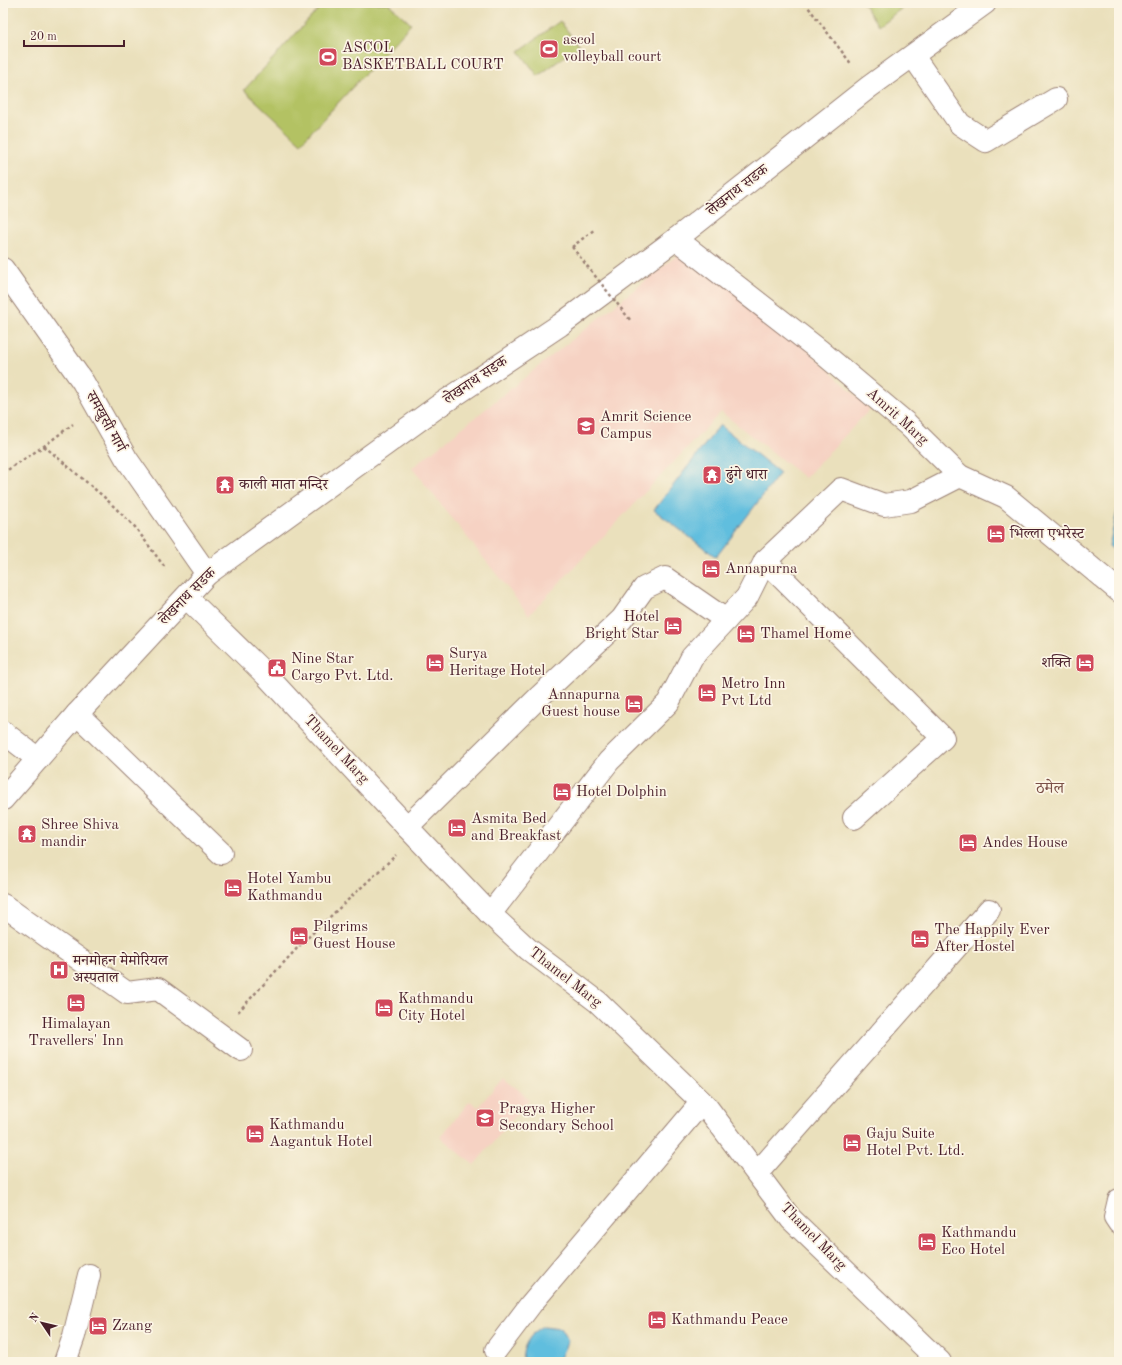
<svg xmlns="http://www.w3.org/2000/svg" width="1122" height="1365" font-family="'Old Standard TT','Noto Serif Devanagari',serif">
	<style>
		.built { fill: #f6d2c3 }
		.green { fill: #b3c264; stroke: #7e7048 }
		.water { fill: #60bede; stroke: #556e84 }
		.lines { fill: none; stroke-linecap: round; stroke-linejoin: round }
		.minor-casing { stroke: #9a8074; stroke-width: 24 }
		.major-casing { stroke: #9a8074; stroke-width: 24 }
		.path { stroke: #9a8074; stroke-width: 2.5; stroke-dasharray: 3 3; stroke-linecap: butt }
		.minor { stroke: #fff; stroke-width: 22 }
		.major { stroke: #fff; stroke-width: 22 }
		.path-bridge { stroke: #9a8074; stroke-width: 2.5; stroke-dasharray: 3 3; stroke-linecap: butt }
		.labels { text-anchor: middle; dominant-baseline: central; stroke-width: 3.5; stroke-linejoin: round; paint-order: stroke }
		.poi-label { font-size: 15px; fill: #4a1f2b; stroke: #fcf5e5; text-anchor: start }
		.street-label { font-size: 15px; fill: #4a1f2b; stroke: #fcf5e5 }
		.neighbourhood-label { font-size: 16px; fill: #7b5048; stroke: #fcf5e5 }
	</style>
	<rect width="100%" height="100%" fill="#fcf5e5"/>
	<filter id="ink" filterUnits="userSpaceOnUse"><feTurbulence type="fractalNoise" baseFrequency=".025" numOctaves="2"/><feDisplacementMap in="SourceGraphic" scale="8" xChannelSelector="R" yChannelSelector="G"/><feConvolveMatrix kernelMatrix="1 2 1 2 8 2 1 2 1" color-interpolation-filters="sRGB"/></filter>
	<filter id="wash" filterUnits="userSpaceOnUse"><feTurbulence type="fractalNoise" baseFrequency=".012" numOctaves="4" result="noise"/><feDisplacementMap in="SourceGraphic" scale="16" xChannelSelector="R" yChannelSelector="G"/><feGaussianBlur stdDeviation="0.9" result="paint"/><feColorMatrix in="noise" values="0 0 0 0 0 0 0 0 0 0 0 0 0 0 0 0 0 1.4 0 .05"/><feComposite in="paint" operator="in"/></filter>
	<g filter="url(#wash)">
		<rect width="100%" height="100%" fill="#eae0bc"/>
		<g class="built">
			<path d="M691,244L784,327L870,409L805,478L721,412L529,615L412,468Z"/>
			<path d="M503,1078L519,1090L529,1100L474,1165L440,1137L470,1101L478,1107Z"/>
		</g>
		<g class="green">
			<path d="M324,3H388L411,24L301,143L244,90Z"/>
			<path d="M863,3H909L878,26Z"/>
			<path d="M560,21L579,46L538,76L519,51Z"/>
		</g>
		<g class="water">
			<path d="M720,425L780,473L716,557L654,510Z"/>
			<path d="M1119,503V555L1109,546Z"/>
			<path d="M544,1326L560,1328L568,1341L559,1360L562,1362H522C522,1346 530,1333 544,1326Z"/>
		</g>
	</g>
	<g filter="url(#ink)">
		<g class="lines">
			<defs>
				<g id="minor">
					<path d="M913,56L960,124L986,141L1056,99"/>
					<path d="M676,239L819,350L907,424L960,476L1006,497L1119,591"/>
					<path d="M765,561L943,738L854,818"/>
					<path d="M186,597L266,675L407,827L490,914L528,949L598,1002L706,1106L791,1219L940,1362"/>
					<path d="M77,714L221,853"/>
					<path d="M3,732L38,759"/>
					<path d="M407,827L539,697L622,619L644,588L665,578L726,620"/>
					<path d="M3,905L127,993L158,989L241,1050"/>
					<path d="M490,914L609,761L668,703L692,657L747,597L765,561L841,489L884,505L911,501L960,476"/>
					<path d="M758,1172L989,910"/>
					<path d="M1119,1200L1115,1217L1119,1223"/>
					<path d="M496,1350L531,1304L701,1103"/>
					<path d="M65,1362L74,1336L89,1275"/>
				</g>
				<g id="major">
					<path d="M3,269L83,382L126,458L207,574"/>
					<path d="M3,799L77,714L207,574L437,407L560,325L676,239L869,87L985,3"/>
				</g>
			</defs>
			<use href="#minor" class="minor-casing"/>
			<use href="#major" class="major-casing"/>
			<g class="path">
				<path d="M805,3L852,65"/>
				<path d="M572,247L595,229"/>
				<path d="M44,446L104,497L135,527L166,569"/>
				<path d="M3,473L44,446L73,424"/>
				<path d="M238,1012L302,943L396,855"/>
				<path d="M1113,1362L1119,1355"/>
			</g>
			<use href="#minor" class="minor"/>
			<use href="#major" class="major"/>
			<path class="path-bridge" d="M572,247L631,321"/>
		</g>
	</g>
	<defs>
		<symbol id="stadium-square" viewBox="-11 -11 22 22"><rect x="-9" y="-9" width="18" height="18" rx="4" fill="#d1495b" stroke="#fcf5e5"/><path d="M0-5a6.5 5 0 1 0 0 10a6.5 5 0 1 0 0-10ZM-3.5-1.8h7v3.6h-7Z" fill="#fff"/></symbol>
		<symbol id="university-square" viewBox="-11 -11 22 22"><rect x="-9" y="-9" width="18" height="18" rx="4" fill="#d1495b" stroke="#fcf5e5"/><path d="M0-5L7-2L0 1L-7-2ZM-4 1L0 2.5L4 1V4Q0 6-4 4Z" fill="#fff"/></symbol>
		<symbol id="temple-square" viewBox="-11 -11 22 22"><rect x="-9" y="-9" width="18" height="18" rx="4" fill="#d1495b" stroke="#fcf5e5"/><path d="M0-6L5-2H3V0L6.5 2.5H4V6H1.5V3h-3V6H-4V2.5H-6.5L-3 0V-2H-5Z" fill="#fff"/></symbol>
		<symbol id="hotel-square" viewBox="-11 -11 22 22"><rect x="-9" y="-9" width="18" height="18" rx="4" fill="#d1495b" stroke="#fcf5e5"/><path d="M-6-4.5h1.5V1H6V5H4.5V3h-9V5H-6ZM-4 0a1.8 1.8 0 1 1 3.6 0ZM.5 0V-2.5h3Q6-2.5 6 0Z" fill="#fff"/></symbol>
		<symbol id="civic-square" viewBox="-11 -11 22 22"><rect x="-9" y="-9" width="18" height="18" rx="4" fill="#d1495b" stroke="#fcf5e5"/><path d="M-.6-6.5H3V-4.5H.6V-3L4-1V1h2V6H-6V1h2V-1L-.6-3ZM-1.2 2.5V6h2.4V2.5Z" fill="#fff"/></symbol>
		<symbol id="hospital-square" viewBox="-11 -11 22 22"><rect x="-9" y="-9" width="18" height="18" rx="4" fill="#d1495b" stroke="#fcf5e5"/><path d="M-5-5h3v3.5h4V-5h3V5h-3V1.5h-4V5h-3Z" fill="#fff"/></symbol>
		<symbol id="school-square" viewBox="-11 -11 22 22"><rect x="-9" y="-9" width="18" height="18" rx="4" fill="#d1495b" stroke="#fcf5e5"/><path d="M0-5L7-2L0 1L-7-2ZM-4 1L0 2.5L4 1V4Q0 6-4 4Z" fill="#fff"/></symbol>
	</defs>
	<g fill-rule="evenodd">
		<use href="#stadium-square" x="538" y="38" width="22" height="22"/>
		<use href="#stadium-square" x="317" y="46" width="22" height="22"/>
		<use href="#university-square" x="575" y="415" width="22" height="22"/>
		<use href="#temple-square" x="701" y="464" width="22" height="22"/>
		<use href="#temple-square" x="214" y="474" width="22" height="22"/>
		<use href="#hotel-square" x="985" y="523" width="22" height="22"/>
		<use href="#hotel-square" x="700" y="558" width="22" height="22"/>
		<use href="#hotel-square" x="662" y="615" width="22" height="22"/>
		<use href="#hotel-square" x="735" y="623" width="22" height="22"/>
		<use href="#hotel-square" x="424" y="652" width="22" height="22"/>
		<use href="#hotel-square" x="1074" y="652" width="22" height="22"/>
		<use href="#civic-square" x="266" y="657" width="22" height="22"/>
		<use href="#hotel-square" x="696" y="682" width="22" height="22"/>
		<use href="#hotel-square" x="623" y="693" width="22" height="22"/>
		<use href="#hotel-square" x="551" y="781" width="22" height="22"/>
		<use href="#hotel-square" x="446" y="817" width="22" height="22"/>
		<use href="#temple-square" x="16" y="823" width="22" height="22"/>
		<use href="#hotel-square" x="957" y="832" width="22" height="22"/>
		<use href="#hotel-square" x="222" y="877" width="22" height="22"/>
		<use href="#hotel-square" x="288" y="925" width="22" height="22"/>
		<use href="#hotel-square" x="909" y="928" width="22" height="22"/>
		<use href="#hospital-square" x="48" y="959" width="22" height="22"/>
		<use href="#hotel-square" x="65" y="992" width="22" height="22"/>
		<use href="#hotel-square" x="373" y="997" width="22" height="22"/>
		<use href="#school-square" x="474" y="1107" width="22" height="22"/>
		<use href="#hotel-square" x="244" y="1123" width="22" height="22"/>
		<use href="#hotel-square" x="841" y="1132" width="22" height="22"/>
		<use href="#hotel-square" x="916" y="1231" width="22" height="22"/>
		<use href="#hotel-square" x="646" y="1309" width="22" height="22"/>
		<use href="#hotel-square" x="87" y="1315" width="22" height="22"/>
	</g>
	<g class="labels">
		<g class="poi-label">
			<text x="563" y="40">ascol<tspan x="563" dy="17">volleyball court</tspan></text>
			<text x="342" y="48">ASCOL<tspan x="342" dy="17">BASKETBALL COURT</tspan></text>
			<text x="600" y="417">Amrit Science<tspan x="600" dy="17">Campus</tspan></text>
			<text x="726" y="475">ढुंगे धारा</text>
			<text x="239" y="485">काली माता मन्दिर</text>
			<text x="1010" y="534">भिल्ला एभरेस्ट</text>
			<text x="725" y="569">Annapurna</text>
			<text x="659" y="617" text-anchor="end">Hotel<tspan x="659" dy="17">Bright Star</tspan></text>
			<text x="760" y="634">Thamel Home</text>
			<text x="449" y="654">Surya<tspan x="449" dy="17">Heritage Hotel</tspan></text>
			<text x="291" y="659">Nine Star<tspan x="291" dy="17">Cargo Pvt. Ltd.</tspan></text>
			<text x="1071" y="663" text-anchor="end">शक्ति</text>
			<text x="721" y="684">Metro Inn<tspan x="721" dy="17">Pvt Ltd</tspan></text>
			<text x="620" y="695" text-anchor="end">Annapurna<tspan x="620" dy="17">Guest house</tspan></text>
			<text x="576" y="792">Hotel Dolphin</text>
			<text x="471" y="819">Asmita Bed<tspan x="471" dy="17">and Breakfast</tspan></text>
			<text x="41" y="825">Shree Shiva<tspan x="41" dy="17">mandir</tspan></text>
			<text x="982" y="843">Andes House</text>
			<text x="247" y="879">Hotel Yambu<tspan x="247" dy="17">Kathmandu</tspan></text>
			<text x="313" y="927">Pilgrims<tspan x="313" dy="17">Guest House</tspan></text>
			<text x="934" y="930">The Happily Ever<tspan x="934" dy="17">After Hostel</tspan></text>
			<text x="73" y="961">मनमोहन मेमोरियल<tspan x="73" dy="17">अस्पताल</tspan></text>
			<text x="398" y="999">Kathmandu<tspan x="398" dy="17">City Hotel</tspan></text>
			<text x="76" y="1024" text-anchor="middle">Himalayan<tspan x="76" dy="17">Travellers' Inn</tspan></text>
			<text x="499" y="1109">Pragya Higher<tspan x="499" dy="17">Secondary School</tspan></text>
			<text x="269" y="1125">Kathmandu<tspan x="269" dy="17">Aagantuk Hotel</tspan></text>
			<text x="866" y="1134">Gaju Suite<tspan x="866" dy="17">Hotel Pvt. Ltd.</tspan></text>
			<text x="941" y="1233">Kathmandu<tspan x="941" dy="17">Eco Hotel</tspan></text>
			<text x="671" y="1320">Kathmandu Peace</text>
			<text x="112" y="1326">Zzang</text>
		</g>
		<g class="street-label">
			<text transform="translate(738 191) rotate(-38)">लेखनाथ सडक</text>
			<text transform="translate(476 381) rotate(-34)">लेखनाथ सडक</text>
			<text transform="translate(897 417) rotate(42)">Amrit Marg</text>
			<text transform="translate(105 422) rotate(61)">समखुसी मार्ग</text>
			<text transform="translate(188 597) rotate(-45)">लेखनाथ सडक</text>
			<text transform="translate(336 750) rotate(47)">Thamel Marg</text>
			<text transform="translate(565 978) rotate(38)">Thamel Marg</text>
			<text transform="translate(813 1237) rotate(46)">Thamel Marg</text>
		</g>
		<g class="neighbourhood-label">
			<text x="1050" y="789">ठमेल</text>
		</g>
	</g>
	<rect width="1122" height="1365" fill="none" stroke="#fcf5e5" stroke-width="16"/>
	<g transform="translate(42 1323) rotate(305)" stroke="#fcf5e5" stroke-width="3" paint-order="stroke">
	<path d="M0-3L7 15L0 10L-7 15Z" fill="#4a1f2b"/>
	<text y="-6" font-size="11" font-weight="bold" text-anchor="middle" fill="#4a1f2b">N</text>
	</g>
	<path d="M24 40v6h100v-6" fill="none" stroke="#4a1f2b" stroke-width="2"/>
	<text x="30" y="40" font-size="12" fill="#4a1f2b" stroke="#fcf5e5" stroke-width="3" paint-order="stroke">20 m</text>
</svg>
